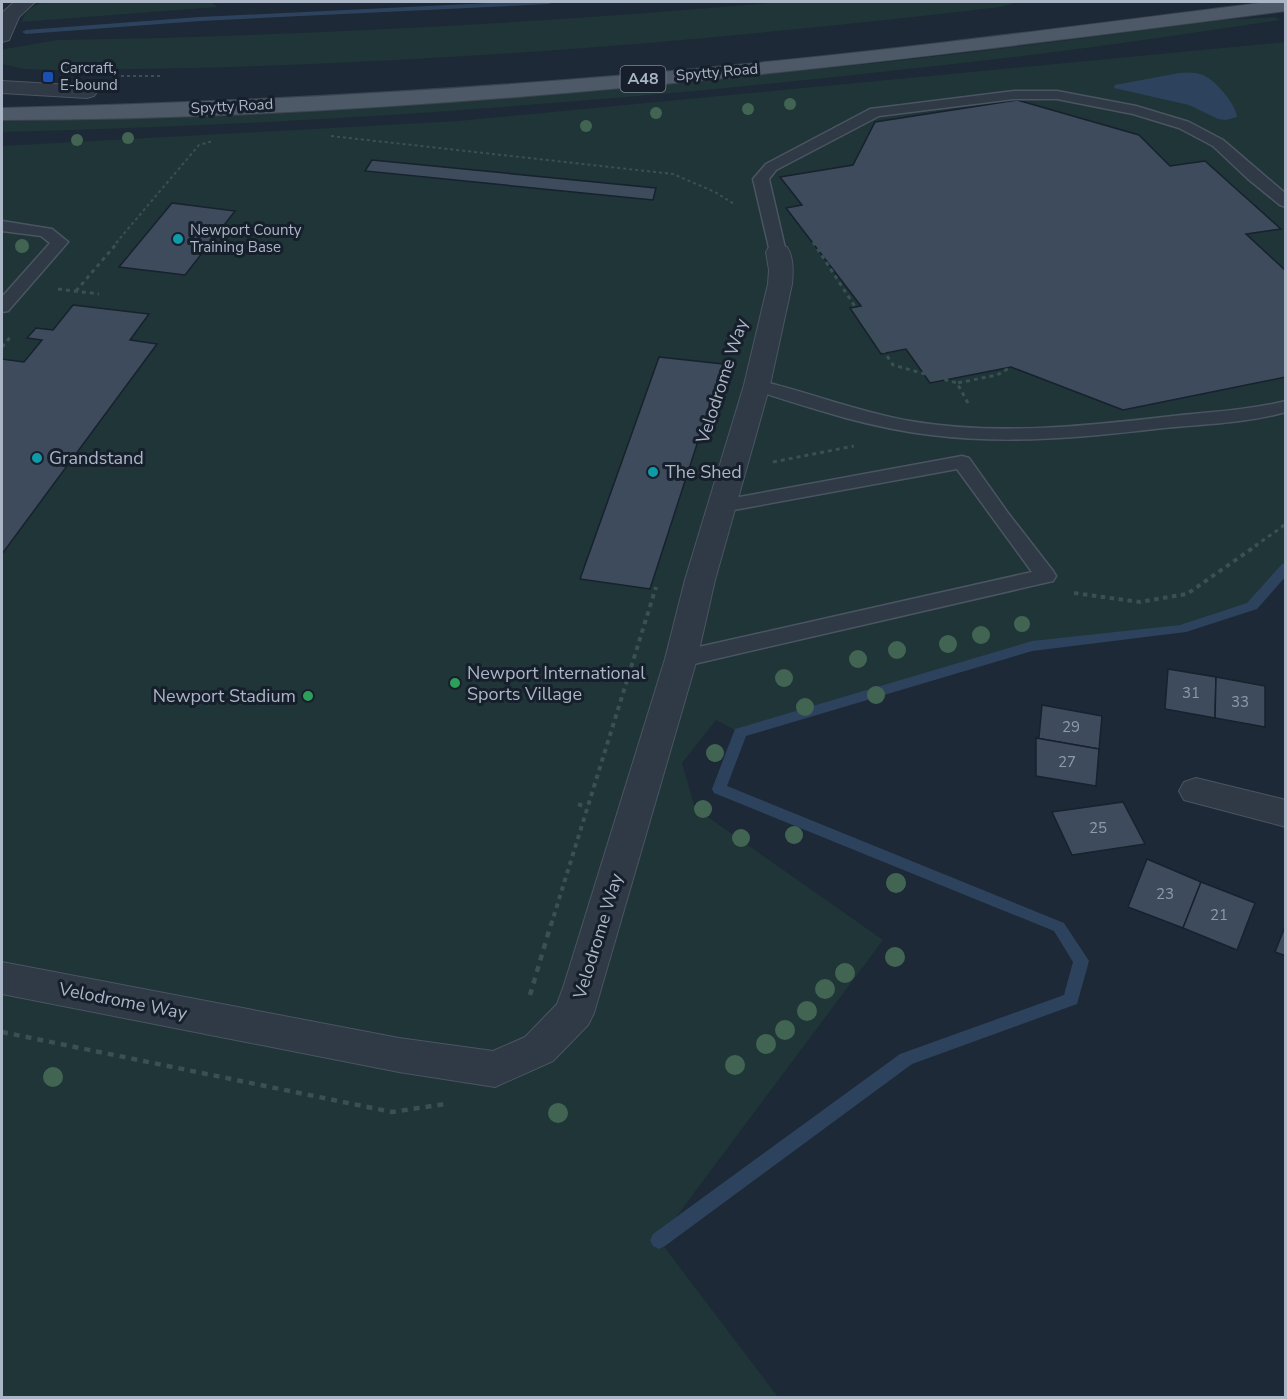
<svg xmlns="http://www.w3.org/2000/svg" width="1287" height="1399" font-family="'Nunito Sans',sans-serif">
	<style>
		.green { fill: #1f3537 }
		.water { fill: #2d435d }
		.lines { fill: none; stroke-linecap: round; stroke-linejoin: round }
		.stream { fill: #2d435d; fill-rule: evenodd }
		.building { fill: #3d4b5c; stroke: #18212d; stroke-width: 1.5 }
		.service-casing { stroke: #4b5562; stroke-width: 3 }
		.minor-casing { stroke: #4b5562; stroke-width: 2 }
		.primary-casing { stroke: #3a4350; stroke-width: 2 }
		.path-far3 { stroke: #395152; stroke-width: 2; stroke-dasharray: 3 3; stroke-linecap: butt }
		.path-far2 { stroke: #395152; stroke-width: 3; stroke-dasharray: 4 4; stroke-linecap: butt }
		.path-far1 { stroke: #395152; stroke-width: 4; stroke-dasharray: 4.5 4.5; stroke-linecap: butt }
		.path { stroke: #395152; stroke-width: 4.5; stroke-dasharray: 6 6; stroke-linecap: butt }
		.service { fill: #303a47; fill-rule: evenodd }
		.minor { fill: #303a47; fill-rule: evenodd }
		.primary { fill: #4e5967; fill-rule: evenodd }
		.tree { fill: #426553 }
		.transit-dot { fill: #1a4fb4; stroke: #161f2b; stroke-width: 2 }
		.culture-dot { fill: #0f9aa8; stroke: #161f2b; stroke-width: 2 }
		.leisure-dot { fill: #2e9e5b; stroke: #161f2b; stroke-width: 2 }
		.labels { text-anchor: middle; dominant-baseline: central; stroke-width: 6; stroke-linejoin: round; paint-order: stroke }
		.far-poi-label { font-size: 15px; fill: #aab5c5; stroke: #161f2b; text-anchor: start }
		.far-street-label { font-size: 15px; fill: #aab5c5; stroke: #161f2b }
		.number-label { font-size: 15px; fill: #8f9aab }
		.shield { fill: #161f2b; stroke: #7e8897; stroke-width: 1.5 }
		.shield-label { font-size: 16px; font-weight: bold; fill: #aab5c5 }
		.street-label { font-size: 18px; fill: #aab5c5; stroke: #161f2b }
		.poi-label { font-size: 18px; fill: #aab5c5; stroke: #161f2b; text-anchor: start }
	</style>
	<rect width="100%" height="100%" fill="#1d2936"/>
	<g class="green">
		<path d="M43,2H211L218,7L22,22C25,10 33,7 43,2Z"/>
		<path d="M782,2H1019L1000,7C687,44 372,69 56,70L24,69L2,64V51L5,49L57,40C299,36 541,23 782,2Z"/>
		<path d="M1275,17L1280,20C1197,32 1114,45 1031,55C689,96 345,124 2,132V121C270,113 539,96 807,70C946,57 1085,38 1223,20Z"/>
		<path d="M1285,42V567L1252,606L1181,629L1032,646L740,733L716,720L682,763L695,808L883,940L659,1240L778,1397H2V146L458,121Z"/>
	</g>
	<path class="water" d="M1179,73C1187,72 1196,72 1203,75C1215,80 1236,104 1237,117L1226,120L1218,119L1189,105L1114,88L1115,85Z"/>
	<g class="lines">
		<g class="stream">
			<path d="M511,2H553L549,4L200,21L26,34L22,32L26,30L200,17Z"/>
			<path d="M1286,563V576L1257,609L1186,632L1032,651L746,736L727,786L1064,923L1089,961L1077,1004L912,1064L665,1246L659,1249L653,1246L650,1240L653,1234L900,1054L1064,995L1073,962L1054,931L714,793L712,789L735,729L1032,641L1180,625L1247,603L1282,564Z"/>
		</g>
	</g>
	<g class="building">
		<path d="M1017,100L1139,135L1170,166L1205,161L1281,229L1246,234L1286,271V377L1123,410L1011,367L930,383L906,349L881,354L850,308L861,306L786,208L802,205L780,177L853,165L875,122Z"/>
		<path d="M372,160L656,188L653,200L365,171Z"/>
		<path d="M172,203L235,211L185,275L119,267Z"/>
		<path d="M73,305L149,314L130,340L157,344L2,554V359L24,362L42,340L27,338L36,328L53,330Z"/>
		<path d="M659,357L723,364L650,589L580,579Z"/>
		<path d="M1168,669L1216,677L1215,718L1165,709Z"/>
		<path d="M1216,677L1265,686V727L1215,718Z"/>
		<path d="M1042,705L1102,716L1099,749L1036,738L1039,737Z"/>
		<path d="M1036,738L1099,749L1096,786L1036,776Z"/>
		<path d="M1123,802L1145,844L1072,855L1052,812Z"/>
		<path d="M1147,859L1201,882L1183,928L1128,907Z"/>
		<path d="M1201,882L1255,903L1237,950L1183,928Z"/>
		<path d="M1286,924V956L1275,952Z"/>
	</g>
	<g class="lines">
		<defs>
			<g id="service">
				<path d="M1014,91H1057L1136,106L1189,122L1223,140L1286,194V207L1280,205L1248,179L1213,146L1179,128L1133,114L1057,99H1014L879,116L776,170L769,179L786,252L778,257L770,252L753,179L766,164L870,109Z"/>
				<path d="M2,221L52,229L68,242L8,311L2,312V297L50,243L41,236L2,231Z"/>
				<path d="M757,380C809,392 858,412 910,421C997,436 1086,426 1173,416C1211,412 1248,410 1286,401V412C1246,423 1204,424 1164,428C1087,437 1009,445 931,435C870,428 810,408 751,389L748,385L751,381Z"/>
				<path d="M962,456L969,458L1008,513L1053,571L1056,576L1053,581L681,667L673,664L670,659L673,654L681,651L1032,572L957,469L723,512L716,510L713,506L716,502L723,500Z"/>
			</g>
			<g id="minor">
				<path d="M14,2H35L19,17L9,40L2,42V13Z"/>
				<path d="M2,81L87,86L94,88L97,92L94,96L87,98L2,93Z"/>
				<path d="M778,245L787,247C794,258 793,272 792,284L770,385L715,580L697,659L594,1013L588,1025L553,1061L495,1087L399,1072L2,994V962L399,1038L493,1051L525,1037L557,1004L564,985L665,659L685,580L744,385L768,284L769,270L766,252L769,247Z"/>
				<path d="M1196,778L1286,800V827L1184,800L1179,791L1184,782Z"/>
			</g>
			<path id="primary" d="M1268,2H1286V11C861,66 431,119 2,120V108C247,102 491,89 735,65C913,48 1091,24 1268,2Z"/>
		</defs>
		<use href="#service" class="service-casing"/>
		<use href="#minor" class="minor-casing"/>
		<use href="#primary" class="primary-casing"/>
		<g class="path-far3">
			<path d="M115,76H162"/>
			<path d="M331,136L673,174L715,192L734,204"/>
			<path d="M116,243L199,145L213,141"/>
		</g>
		<g class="path-far2">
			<path d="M813,242L893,365L957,383"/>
			<path d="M58,289L99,294"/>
			<path d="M76,291L118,242"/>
			<path d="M2,347L12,335"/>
			<path d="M968,403L957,383L997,375L1011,367"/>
			<path d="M773,462L854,446"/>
			<path d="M1255,546L1282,527L1286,520"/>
		</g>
		<g class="path-far1">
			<path d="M1074,593L1140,602L1187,594L1257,545"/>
			<path d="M578,804L586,807"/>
			<path d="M551,925L656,587"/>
		</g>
		<g class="path">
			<path d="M530,995L551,924"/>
			<path d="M2,1032L392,1112L445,1104"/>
		</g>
		<use href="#service" class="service"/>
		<use href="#minor" class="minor"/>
		<use href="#primary" class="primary"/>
	</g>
	<g class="tree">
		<circle cx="790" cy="104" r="6"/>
		<circle cx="748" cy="109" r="6"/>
		<circle cx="656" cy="113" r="6"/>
		<circle cx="586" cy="126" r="6"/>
		<circle cx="128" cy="138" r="6"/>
		<circle cx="77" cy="140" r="6"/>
		<circle cx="22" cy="246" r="7"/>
		<circle cx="1022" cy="624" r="8"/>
		<circle cx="981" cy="635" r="9"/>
		<circle cx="948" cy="644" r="9"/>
		<circle cx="897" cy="650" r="9"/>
		<circle cx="858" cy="659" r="9"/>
		<circle cx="784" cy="678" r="9"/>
		<circle cx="876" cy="695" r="9"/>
		<circle cx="805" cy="707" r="9"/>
		<circle cx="715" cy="753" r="9"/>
		<circle cx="703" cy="809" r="9"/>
		<circle cx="794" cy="835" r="9"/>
		<circle cx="741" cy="838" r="9"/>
		<circle cx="896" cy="883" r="10"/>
		<circle cx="895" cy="957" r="10"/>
		<circle cx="845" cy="973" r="10"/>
		<circle cx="825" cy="989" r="10"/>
		<circle cx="807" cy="1011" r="10"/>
		<circle cx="785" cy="1030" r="10"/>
		<circle cx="766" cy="1044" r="10"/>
		<circle cx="735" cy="1065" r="10"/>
		<circle cx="53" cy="1077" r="10"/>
		<circle cx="558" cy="1113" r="10"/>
	</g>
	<rect class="transit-dot" x="42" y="71" width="12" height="12" rx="3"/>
	<g class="culture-dot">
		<circle cx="178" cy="239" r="6"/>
		<circle cx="37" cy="458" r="6"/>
		<circle cx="653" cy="472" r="6"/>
	</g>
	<g class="leisure-dot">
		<circle cx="455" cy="683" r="6"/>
		<circle cx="308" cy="696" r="6"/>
	</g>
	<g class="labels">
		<g class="far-poi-label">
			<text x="60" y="68">Carcraft,<tspan x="60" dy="17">E-bound</tspan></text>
			<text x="190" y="230">Newport County<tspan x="190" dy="17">Training Base</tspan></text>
		</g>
		<g class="far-street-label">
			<text transform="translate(717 72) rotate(-5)">Spytty Road</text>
			<text transform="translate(232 106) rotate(-3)">Spytty Road</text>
		</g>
		<g class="number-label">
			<text x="1191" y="693">31</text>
			<text x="1240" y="702">33</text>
			<text x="1071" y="727">29</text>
			<text x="1067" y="762">27</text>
			<text x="1098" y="828">25</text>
			<text x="1165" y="894">23</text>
			<text x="1219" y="915">21</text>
		</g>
		<rect class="shield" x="620.5" y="66" width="45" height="26" rx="4.5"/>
		<g class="shield-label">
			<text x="643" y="79">A48</text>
		</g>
		<g class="street-label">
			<text transform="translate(722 381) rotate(-72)">Velodrome Way</text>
			<text transform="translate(598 936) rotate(-73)">Velodrome Way</text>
			<text transform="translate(123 1001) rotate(11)">Velodrome Way</text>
		</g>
		<g class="poi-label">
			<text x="49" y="458">Grandstand</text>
			<text x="665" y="472">The Shed</text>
			<text x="467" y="673">Newport International<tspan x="467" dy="21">Sports Village</tspan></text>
			<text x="296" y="696" text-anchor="end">Newport Stadium</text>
		</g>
	</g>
	<rect width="1287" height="1399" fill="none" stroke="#aab5c5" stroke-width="6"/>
</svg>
